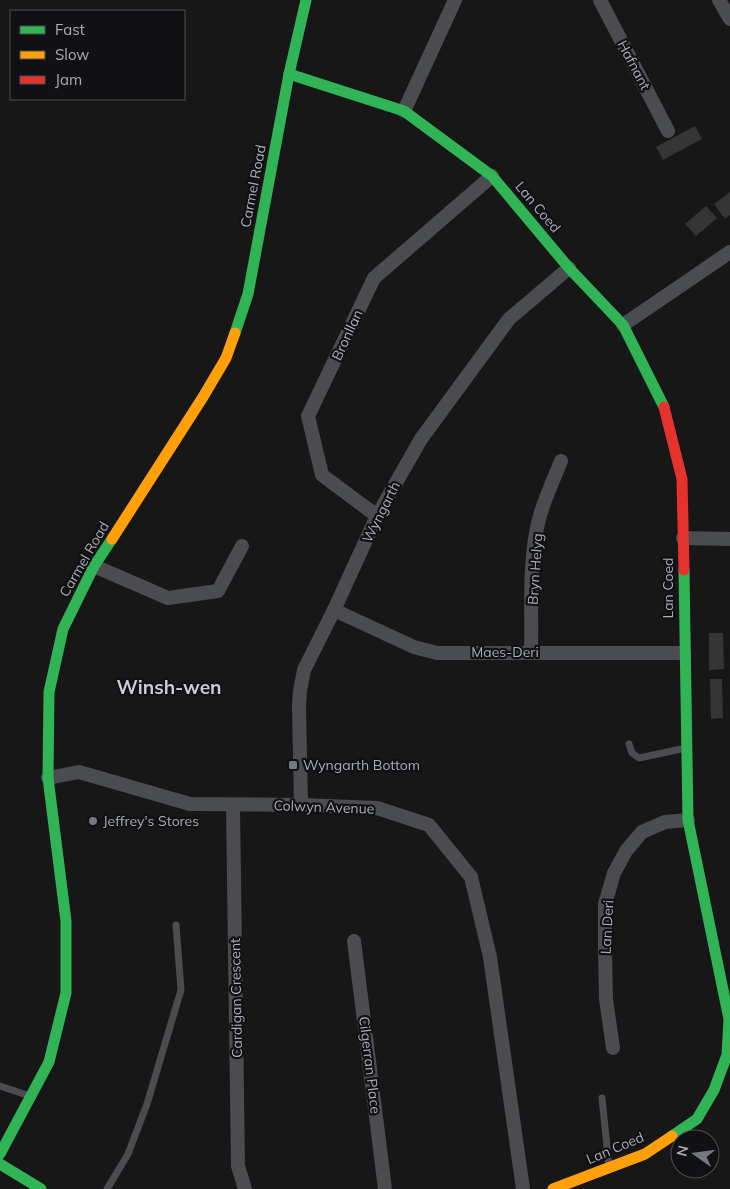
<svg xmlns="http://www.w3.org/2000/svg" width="730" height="1189" font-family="Mulish,sans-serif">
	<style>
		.building { fill: #353536 }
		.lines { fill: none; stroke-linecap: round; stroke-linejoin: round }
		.lane { stroke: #4b4c50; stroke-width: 7 }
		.street { stroke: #4b4c50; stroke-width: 14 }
		.fast { stroke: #30b455; stroke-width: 11 }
		.slow { stroke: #ff9f0a; stroke-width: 11 }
		.jam { stroke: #e5322d; stroke-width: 11 }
		.poi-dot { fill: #757880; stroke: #111113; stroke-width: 2 }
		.labels { text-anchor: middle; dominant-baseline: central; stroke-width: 4.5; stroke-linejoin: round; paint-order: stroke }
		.street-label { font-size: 14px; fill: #a8adb8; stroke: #111113 }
		.poi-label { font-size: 14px; fill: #a8adb8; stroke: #111113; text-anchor: start }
		.district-label { font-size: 19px; font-weight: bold; fill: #c9ccd4; stroke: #111113 }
	</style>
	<rect width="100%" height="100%" fill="#171717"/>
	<g class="building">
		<path d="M695,126L702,139L663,160L656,147Z"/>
		<path d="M730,192V215L725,219L714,204Z"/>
		<path d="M706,206L717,218L696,236L685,224Z"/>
		<path d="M709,633H723L724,669L709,670Z"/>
		<path d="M710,679H722L723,718L711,719Z"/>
	</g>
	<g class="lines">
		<g class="lane">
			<path d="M629,744L632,753L639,758L686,748"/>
			<path d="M0,1086L30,1096"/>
			<path d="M602,1098L609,1167"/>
			<path d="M107,1189L128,1154L147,1104L181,990L176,925"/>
		</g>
		<g class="street">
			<path d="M600,0L668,131"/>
			<path d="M719,0L730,19"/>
			<path d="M404,111L455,0"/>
			<path d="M623,325L730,252"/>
			<path d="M377,516L322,475L308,416L374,278L492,176"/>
			<path d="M683,538L730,539"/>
			<path d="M94,566L168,598L218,591L242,546"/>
			<path d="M334,610L414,647L437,653H684"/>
			<path d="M531,652C532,613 529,572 536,533C540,508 552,484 561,461"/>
			<path d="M48,778L79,772L190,804L301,805L377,808L429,825L471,877L490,957L523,1189"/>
			<path d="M233,805L238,1166L245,1189"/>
			<path d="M301,805L299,706L300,691L304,670L334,610L377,516L421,439L509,319L569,268"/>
			<path d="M354,941L385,1189"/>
			<path d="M613,1048L606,999L605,951V904L614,873L626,851L642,832L665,822L688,820"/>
		</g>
		<g class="fast">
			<path d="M289,74L404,111L492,176L569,268L623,325L664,407"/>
			<path d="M235,333L248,294L289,74L306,0"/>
			<path d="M672,1136L697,1119L714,1090L727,1055L729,1019L688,820L684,570"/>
			<path d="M0,1154L49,1062L66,993V921L48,778L49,692L63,629L94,566L112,539"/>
			<path d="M0,1164L41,1189"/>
		</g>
		<g class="slow">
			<path d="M112,539L203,397L226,358L235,333"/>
			<path d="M553,1189L645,1154L672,1136"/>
		</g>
		<path class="jam" d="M664,407L682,479L684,570"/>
	</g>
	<g class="poi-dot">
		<rect x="288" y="760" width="10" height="10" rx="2.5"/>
		<circle cx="93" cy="821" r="5"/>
	</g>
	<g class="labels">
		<g class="street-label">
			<text transform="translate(634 65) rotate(62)">Hafnant</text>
			<text transform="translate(253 186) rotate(-79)">Carmel Road</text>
			<text transform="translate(538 207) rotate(50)">Lan Coed</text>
			<text transform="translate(347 335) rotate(-65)">Bronllan</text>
			<text transform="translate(381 512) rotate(-63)">Wyngarth</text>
			<text transform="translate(84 559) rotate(-60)">Carmel Road</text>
			<text transform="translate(535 569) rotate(-86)">Bryn Helyg</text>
			<text transform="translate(668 588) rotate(-90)">Lan Coed</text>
			<text x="505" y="652">Maes-Deri</text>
			<text transform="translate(324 807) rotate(2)">Colwyn Avenue</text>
			<text transform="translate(607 927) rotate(-87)">Lan Deri</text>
			<text transform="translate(236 998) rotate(-91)">Cardigan Crescent</text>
			<text transform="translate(370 1065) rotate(83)">Cilgerran Place</text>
			<text transform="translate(615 1148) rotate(-23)">Lan Coed</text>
		</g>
		<g class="poi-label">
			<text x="303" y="765">Wyngarth Bottom</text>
			<text x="103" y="821">Jeffrey's Stores</text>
		</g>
		<g class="district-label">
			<text x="169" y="687">Winsh-wen</text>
		</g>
	</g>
	<rect x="10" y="10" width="175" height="90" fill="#111113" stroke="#4d4f55"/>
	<rect x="20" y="26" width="25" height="8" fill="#30b455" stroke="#4d4f55"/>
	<text x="55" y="35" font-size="15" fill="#a8adb8">Fast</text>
	<rect x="20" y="51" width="25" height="8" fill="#ff9f0a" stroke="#4d4f55"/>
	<text x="55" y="60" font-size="15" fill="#a8adb8">Slow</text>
	<rect x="20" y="76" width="25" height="8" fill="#e5322d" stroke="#4d4f55"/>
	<text x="55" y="85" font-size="15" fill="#a8adb8">Jam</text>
	<g transform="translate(695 1154) rotate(284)"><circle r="24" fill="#111113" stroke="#4d4f55"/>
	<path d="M0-4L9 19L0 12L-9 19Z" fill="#757880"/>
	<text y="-8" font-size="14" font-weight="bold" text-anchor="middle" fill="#a8adb8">N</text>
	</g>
</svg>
